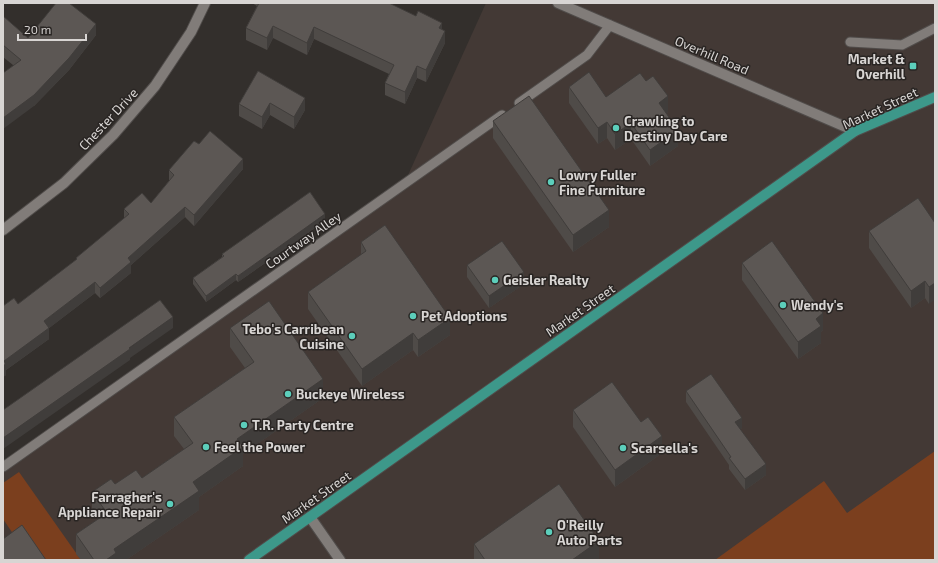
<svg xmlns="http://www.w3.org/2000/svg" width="938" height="563" font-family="'Exo 2',sans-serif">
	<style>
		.built { fill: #433935 }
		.green { fill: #7b3f1e }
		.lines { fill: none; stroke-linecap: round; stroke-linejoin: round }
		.lane-casing { stroke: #504c4a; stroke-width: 11 }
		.street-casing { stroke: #504c4a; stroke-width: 12 }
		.primary-casing { stroke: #504c4a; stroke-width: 12 }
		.lane { stroke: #817c79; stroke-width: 9 }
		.street { stroke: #817c79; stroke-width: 10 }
		.primary { stroke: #3d988a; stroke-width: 10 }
		.wall { fill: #4f4b48 }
		.shaded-wall { fill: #403d3b }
		.building { fill: #5c5754; stroke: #403d3b }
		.poi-dot { fill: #5ccebb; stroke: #292523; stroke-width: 1.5 }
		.labels { text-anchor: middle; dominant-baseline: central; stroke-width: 3; stroke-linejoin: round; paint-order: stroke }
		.street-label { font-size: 13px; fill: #d8d5d3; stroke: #292523 }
		.poi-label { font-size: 13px; font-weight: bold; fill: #d8d5d3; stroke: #292523; text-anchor: start }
	</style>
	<rect width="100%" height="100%" fill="#332f2c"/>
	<path class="built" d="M486,3H935V560H3V467L404,184Z"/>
	<g class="green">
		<path d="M935,451V560H715L824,481L847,513Z"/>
		<path d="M19,472L81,560H31L3,519V483Z"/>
	</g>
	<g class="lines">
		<defs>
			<g id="lane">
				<path d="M850,42L902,45L935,28"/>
				<path d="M519,103L587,55L610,25"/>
				<path d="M3,467L502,115"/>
			</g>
			<g id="street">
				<path d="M558,3L855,131"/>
				<path d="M3,230L64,183L113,135L155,86L191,32L205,3"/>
				<path d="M310,517L340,560"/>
			</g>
			<path id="primary" d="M249,560L855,131L935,97"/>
		</defs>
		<use href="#lane" class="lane-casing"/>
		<use href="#street" class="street-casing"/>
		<use href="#primary" class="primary-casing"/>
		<use href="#lane" class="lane"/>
		<use href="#street" class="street"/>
		<use href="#primary" class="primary"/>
	</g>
	<g class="wall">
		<path d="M252,3H389L442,29L445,43L426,82L417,78L405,104L385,95V83L389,74L314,39L307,55L273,38L267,50L246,40V28L257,6Z"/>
		<path d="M3,16L28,38L96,35L69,70L34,106L13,65L3,57Z"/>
		<path d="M258,71L305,110L294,129L270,115L262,129L239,116V104Z"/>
		<path d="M569,87L606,97L668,112L666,113L678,146L650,166L631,139L615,150L607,138L598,144L569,103Z"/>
		<path d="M493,121L609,227L573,252L493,138Z"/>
		<path d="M199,144L243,169L194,226L185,217L131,265V273L100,298L95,293L49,328V339L6,370V375L3,377V306L18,304L76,260V258L124,219V209L151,203L169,181V170Z"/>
		<path d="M325,221L238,282L236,280L206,302L193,284V278L222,257V254Z"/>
		<path d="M935,223L929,304L925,298L911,308L869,248V231Z"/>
		<path d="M361,242L450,335L418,357L413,350L362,386L308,309V292L361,255Z"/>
		<path d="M742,263L823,330L821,332V343L798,359L742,280Z"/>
		<path d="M467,265L524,284L489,308L467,277Z"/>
		<path d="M230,328L323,398L243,454V466L199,497V510L126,560H81L76,554V534L98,519L92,511V492L115,484L142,478L184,449L174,436V417L245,368L230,347Z"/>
		<path d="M686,391L742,428L740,429L766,475L745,490L729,469V465L686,402Z"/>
		<path d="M573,410L662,453L615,487L573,427Z"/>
		<path d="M474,544L599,560H474Z"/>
	</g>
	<g class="shaded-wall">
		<path d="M442,23V35L439,28Z"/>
		<path d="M96,24V35L69,70L34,106L3,129V118Z"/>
		<path d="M273,26V38L267,50V38Z"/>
		<path d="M314,27V39L307,55V43Z"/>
		<path d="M445,31V43L426,82V70Z"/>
		<path d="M417,66V78L405,104V92Z"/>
		<path d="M668,96V112L659,119V103Z"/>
		<path d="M305,98V110L294,129V117Z"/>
		<path d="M270,103V115L262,129V117Z"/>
		<path d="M607,122V138L598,144V128Z"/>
		<path d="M631,123V139L615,150V134Z"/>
		<path d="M678,130V146L650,166V150Z"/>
		<path d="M243,159V169L194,226V215Z"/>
		<path d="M185,207V217L131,265V273L100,298V288L128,258Z"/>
		<path d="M609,210V227L573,252V235Z"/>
		<path d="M325,214V221L238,282V276Z"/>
		<path d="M524,272V284L489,308V296Z"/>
		<path d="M236,274V280L206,302V296Z"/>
		<path d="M925,281V298L911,308V291Z"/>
		<path d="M95,282V293L44,332V321Z"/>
		<path d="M935,283V300L929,304V287Z"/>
		<path d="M823,313V330L821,332V343L798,359V342L816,319Z"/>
		<path d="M173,317V328L130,358V360L3,449V438Z"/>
		<path d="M450,318V335L418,357V340Z"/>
		<path d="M49,328V339L6,370V375L3,377V366L4,361Z"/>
		<path d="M413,333V350L362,386V369Z"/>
		<path d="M323,379V398L243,454V466L199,497V510L126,560H106L114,549L193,482L237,439Z"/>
		<path d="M742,418V428L735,433V422Z"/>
		<path d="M662,436V453L615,487V470Z"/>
		<path d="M766,464V475L745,490V479Z"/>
		<path d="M599,541V560H572Z"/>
	</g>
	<g class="building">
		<path d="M56,3H69L96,24L69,58L34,95L3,118V73L21,60L3,45V16L28,38Z"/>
		<path d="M259,3H389L416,16L418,11L442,23L439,28L445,31L426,70L417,66L405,92L385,83L394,65L314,27L307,43L273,26L267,38L246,28Z"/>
		<path d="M258,71L305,98L294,117L270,103L262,117L239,104Z"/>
		<path d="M589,72L606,97L640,73L646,81L653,76L668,96L659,103L678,130L650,150L631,123L615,134L607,122L598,128L569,87Z"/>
		<path d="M529,96L609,210L573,235L493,121Z"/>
		<path d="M210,131L243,159L194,215L185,207L128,258L131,262L100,288L95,282L44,321L49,328L4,361L6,364L3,366V306L14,298L18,304L77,259L76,258L129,214L124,209L142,193L151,203L174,175L169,170L194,141L199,144Z"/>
		<path d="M310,192L325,214L238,276L236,274L206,296L193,278L224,256L222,254Z"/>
		<path d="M918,198L935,223V283L929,287L925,281L911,291L869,231Z"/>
		<path d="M385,225L450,318L418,340L413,333L362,369L308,292L366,251L361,242Z"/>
		<path d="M502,241L524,272L489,296L467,265Z"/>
		<path d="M772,241L823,313L816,319L821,326L798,342L742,263Z"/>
		<path d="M160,300L173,317L129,348L130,349L3,438V410Z"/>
		<path d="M269,301L323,379L237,439L243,447L193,482L199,491L114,549L116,553L106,560H94L76,534L107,513L92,492L111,479L115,484L136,470L142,478L193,443L174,417L254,362L230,328Z"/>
		<path d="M711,374L742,418L735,422L766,464L745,479L729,458L731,457L686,391Z"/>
		<path d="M612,382L641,422L648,417L662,436L615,470L573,410Z"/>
		<path d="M559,484L599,541L572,560H485L474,544Z"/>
		<path d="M22,525L46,560H3V539Z"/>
	</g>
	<g class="poi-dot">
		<rect x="909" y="62" width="8" height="8" rx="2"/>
		<circle cx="616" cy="128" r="4"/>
		<circle cx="551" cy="182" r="4"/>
		<circle cx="495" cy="280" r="4"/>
		<circle cx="783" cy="305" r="4"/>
		<circle cx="413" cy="316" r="4"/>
		<circle cx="352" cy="336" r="4"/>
		<circle cx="288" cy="394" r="4"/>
		<circle cx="244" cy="425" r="4"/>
		<circle cx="206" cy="447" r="4"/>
		<circle cx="623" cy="448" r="4"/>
		<circle cx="170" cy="504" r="4"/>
		<circle cx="549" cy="532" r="4"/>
	</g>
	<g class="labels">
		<g class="street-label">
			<text transform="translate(712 55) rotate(23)">Overhill Road</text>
			<text transform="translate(880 108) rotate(-25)">Market Street</text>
			<text transform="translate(108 119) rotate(-47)">Chester Drive</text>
			<text transform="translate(303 240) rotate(-35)">Courtway Alley</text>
			<text transform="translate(580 310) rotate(-35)">Market Street</text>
			<text transform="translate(316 497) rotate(-35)">Market Street</text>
		</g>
		<g class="poi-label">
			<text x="905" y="59" text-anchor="end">Market &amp;<tspan x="905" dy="15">Overhill</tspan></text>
			<text x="624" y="121">Crawling to<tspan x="624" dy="15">Destiny Day Care</tspan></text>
			<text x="559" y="175">Lowry Fuller<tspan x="559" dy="15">Fine Furniture</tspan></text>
			<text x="503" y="280">Geisler Realty</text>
			<text x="791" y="305">Wendy's</text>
			<text x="421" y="316">Pet Adoptions</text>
			<text x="344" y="329" text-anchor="end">Tebo's Carribean<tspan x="344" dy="15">Cuisine</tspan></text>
			<text x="296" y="394">Buckeye Wireless</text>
			<text x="252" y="425">T.R. Party Centre</text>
			<text x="214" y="447">Feel the Power</text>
			<text x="631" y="448">Scarsella's</text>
			<text x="162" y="497" text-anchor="end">Farragher's<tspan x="162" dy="15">Appliance Repair</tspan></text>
			<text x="557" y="525">O'Reilly<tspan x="557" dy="15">Auto Parts</tspan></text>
		</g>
	</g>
	<rect width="938" height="563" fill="none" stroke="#d8d5d3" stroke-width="8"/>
	<path d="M18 34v6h68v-6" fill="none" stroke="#d8d5d3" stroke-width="2"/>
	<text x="24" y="34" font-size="12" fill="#d8d5d3" stroke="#292523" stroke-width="3" paint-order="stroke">20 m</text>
</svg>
